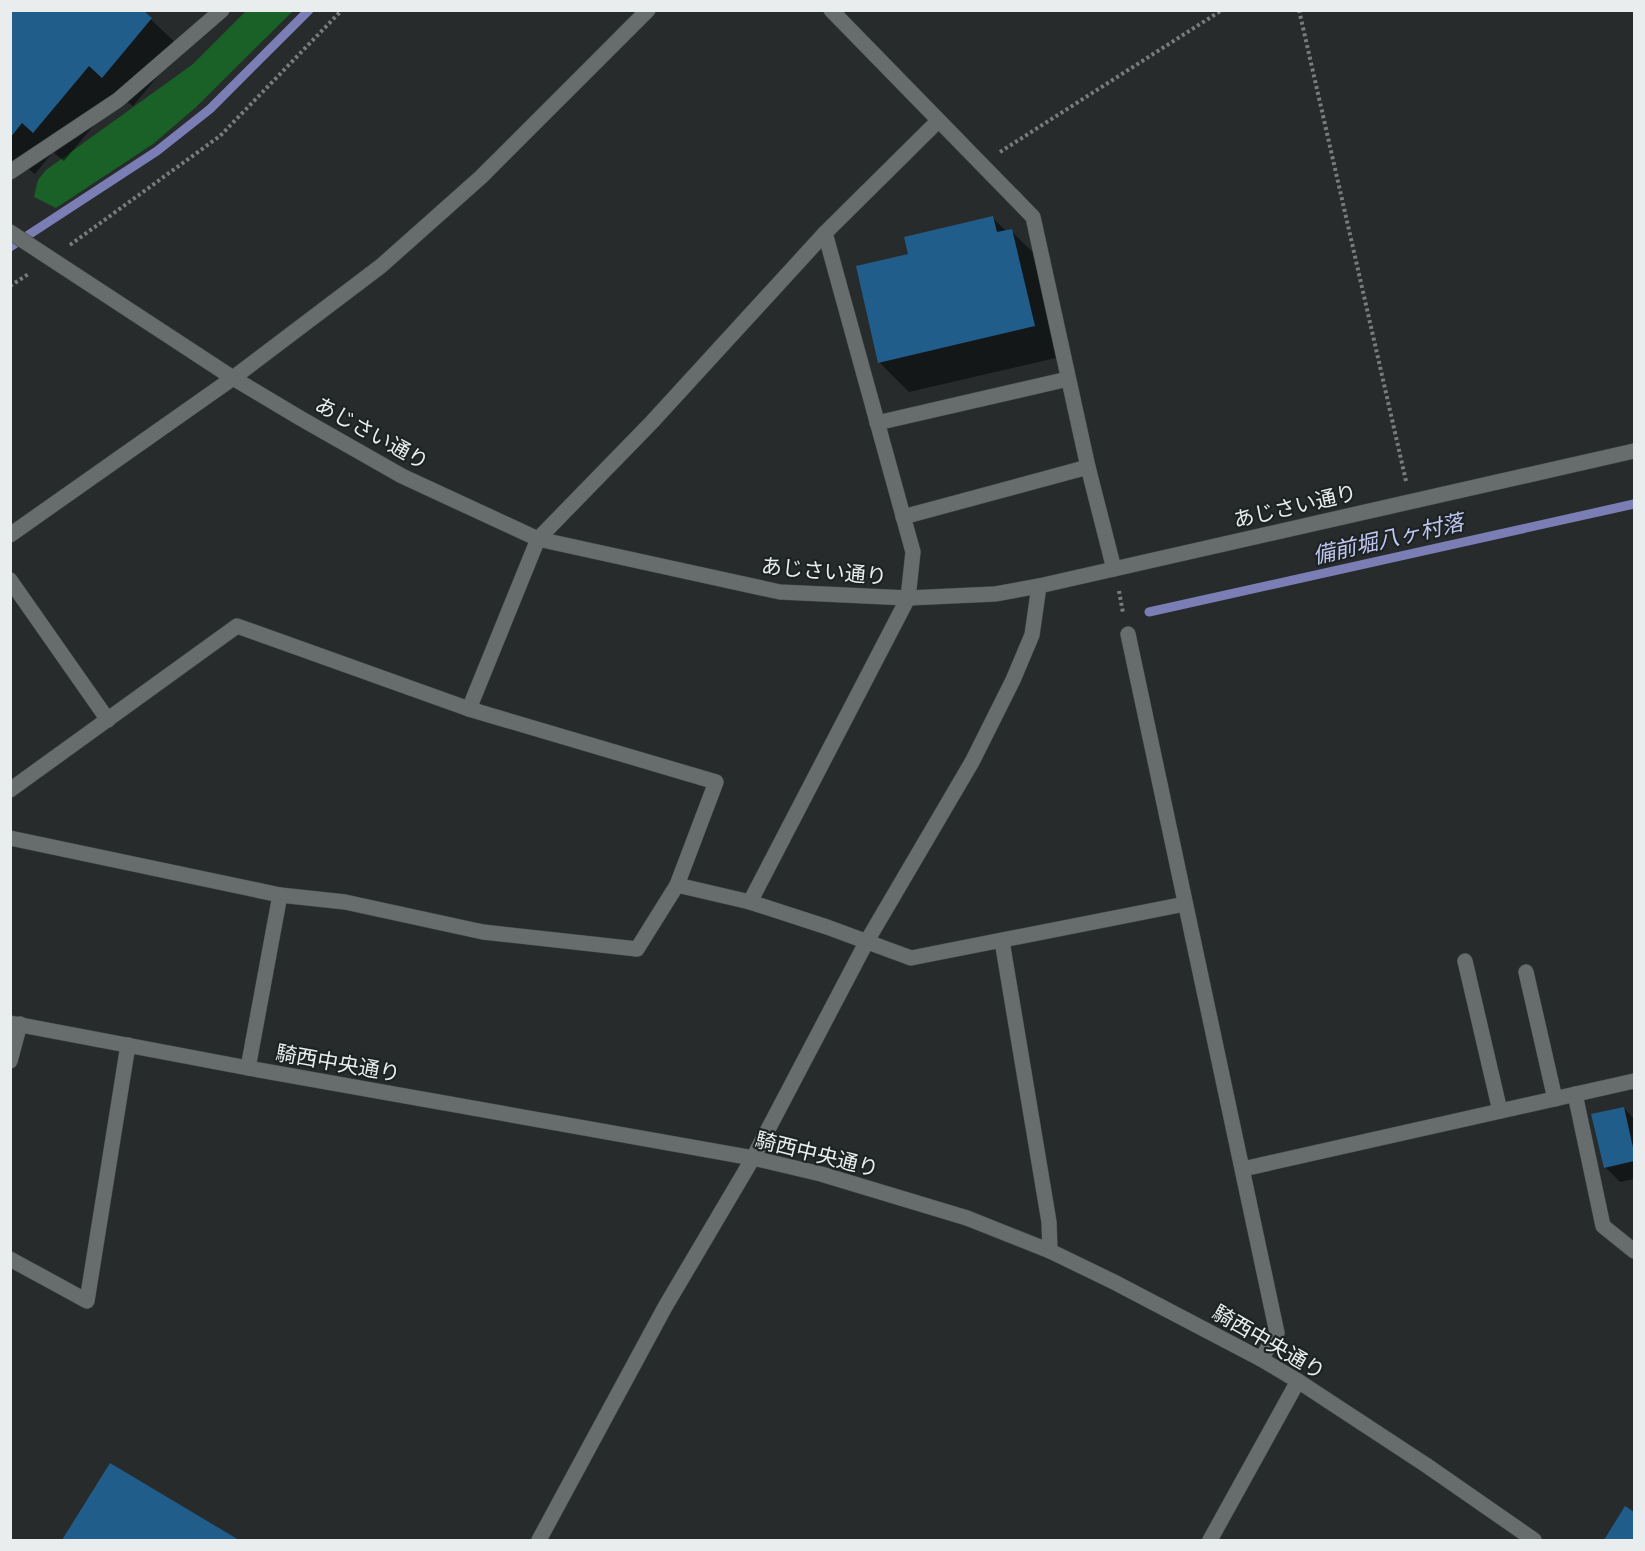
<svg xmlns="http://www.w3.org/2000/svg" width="1645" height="1551" font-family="Poppins,'Noto Sans JP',sans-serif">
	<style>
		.green { fill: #196126 }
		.shadow { fill: #0007 }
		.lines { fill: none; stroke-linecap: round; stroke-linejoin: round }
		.stream { stroke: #7b7eb4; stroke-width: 9 }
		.building { fill: #205d8a }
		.lane-casing { stroke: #444849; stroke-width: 16 }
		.street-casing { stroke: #444849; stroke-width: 16 }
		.secondary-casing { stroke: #444849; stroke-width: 16 }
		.path { stroke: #787c7d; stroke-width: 4; stroke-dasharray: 3 3; stroke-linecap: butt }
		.lane { stroke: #676c6d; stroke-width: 15 }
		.street { stroke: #676c6d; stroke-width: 15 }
		.secondary { stroke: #676c6d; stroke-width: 15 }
		.labels { text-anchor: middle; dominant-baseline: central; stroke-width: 4.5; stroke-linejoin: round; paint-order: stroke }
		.street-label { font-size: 21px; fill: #eaedee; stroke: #1d2223 }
		.water-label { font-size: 22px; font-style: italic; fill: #c0c7f2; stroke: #1d2223 }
	</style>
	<rect width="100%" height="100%" fill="#272b2c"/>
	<path class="green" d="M247,10L293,11L195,108L153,144L56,208L34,197L38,180L46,170L193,64Z"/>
	<g class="shadow">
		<path d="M10,10H147L145,14L181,48L133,106L119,95L64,161L53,152L35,174L21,163L10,176Z"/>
		<path d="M993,218L1007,232L1011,231L1041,260L1064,356L909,392L880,363L857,268L910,255Z"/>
		<path d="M1624,1108L1634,1119V1179L1620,1182L1605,1167Z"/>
		<path d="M110,1465L237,1540H64Z"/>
		<path d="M1625,1508L1634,1513V1540H1606Z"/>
	</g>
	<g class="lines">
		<g class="stream">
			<path d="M10,247L157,151L210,109L309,10"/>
			<path d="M1149,612L1634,504"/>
		</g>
	</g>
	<g class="building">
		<path d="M10,10H143L152,18L102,78L89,66L33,133L22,123L10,138Z"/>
		<path d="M993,216L997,232L1012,229L1035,326L878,363L856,266L908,254L904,237Z"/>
		<path d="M1624,1107L1634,1152V1161L1604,1168L1591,1114Z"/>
		<path d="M110,1463L239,1540H62Z"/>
		<path d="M1625,1506L1634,1512V1540H1604Z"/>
	</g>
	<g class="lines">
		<defs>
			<g id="lane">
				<path d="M1465,961L1500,1111"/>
				<path d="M1526,972L1555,1099"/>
			</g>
			<g id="street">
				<path d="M831,10L1033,217L1088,467L1114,569"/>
				<path d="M10,172L118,100L222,10"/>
				<path d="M877,423L1068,379"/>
				<path d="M903,517L1088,467"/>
				<path d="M10,580L108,720"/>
				<path d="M1128,634L1277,1333L1261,1359"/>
				<path d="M469,709L538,539L651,423L825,233L938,121"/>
				<path d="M10,790L237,626L469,709L716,782L677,885L637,949L483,932L345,902L280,895L10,838"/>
				<path d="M677,885L750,902L827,927L911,958L1185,904"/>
				<path d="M750,902L908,598L913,552L825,233"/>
				<path d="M1002,941L1049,1222L1050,1251"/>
				<path d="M10,1061L20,1024"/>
				<path d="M248,1068L280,895"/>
				<path d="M1575,1094L1603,1226L1634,1251"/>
				<path d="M1243,1169L1634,1081"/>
				<path d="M10,1259L87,1301L128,1045"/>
				<path d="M1210,1540L1298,1381"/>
			</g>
			<g id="secondary">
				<path d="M10,232L233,378L300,418L402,476L538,539L780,592L908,598L995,594L1039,586L1634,451"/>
				<path d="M10,535L233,378L381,266L481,177L648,10"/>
				<path d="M10,1023L248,1068L753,1158L821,1174L967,1218L1050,1251L1114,1282L1261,1359L1298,1381L1426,1465L1534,1540"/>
				<path d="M539,1540L665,1307L753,1158L867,941L972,762L1013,680L1032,635L1039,586"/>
			</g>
		</defs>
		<use href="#lane" class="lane-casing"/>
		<use href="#street" class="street-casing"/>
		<use href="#secondary" class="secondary-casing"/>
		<g class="path">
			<path d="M1299,10L1406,481"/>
			<path d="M1000,152L1222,10"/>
			<path d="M70,245L220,136L342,10"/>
			<path d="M10,286L30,273"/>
			<path d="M1119,591L1123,613"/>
		</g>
		<use href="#lane" class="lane"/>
		<use href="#street" class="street"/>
		<use href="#secondary" class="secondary"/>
	</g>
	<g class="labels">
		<g class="street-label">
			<text transform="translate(372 433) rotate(29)">あじさい通り</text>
			<text transform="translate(1295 506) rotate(-13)">あじさい通り</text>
			<text transform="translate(824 571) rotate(5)">あじさい通り</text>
			<text transform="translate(338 1063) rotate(10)">騎西中央通り</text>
			<text transform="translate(817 1154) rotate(14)">騎西中央通り</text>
			<text transform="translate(1269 1342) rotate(30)">騎西中央通り</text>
		</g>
		<g class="water-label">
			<text transform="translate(1388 539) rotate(-13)">備前堀八ヶ村落</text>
		</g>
	</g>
	<rect width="1645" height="1551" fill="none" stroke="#eaedee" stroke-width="24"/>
</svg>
